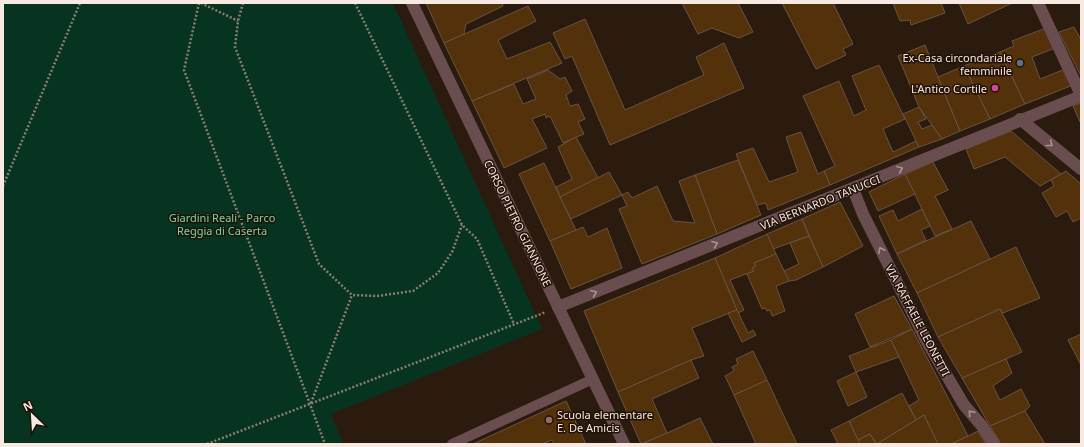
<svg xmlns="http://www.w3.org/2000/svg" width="1084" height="447" font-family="'Noto Sans',sans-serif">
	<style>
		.green { fill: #063421 }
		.building { fill: #53310b; stroke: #675444 }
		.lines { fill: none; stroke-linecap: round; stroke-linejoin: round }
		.path { stroke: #8c7d73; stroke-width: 2.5; stroke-dasharray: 2 2; stroke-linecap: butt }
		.lane { stroke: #6a4d4f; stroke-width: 10 }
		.street { stroke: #6a4d4f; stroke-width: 12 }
		.oneway { stroke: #a99491 }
		.service-dot { fill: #5c6f8a; stroke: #211106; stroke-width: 1.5 }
		.hotel-dot { fill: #d1479c; stroke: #211106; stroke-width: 1.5 }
		.education-dot { fill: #8d6e63; stroke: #211106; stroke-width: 1.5 }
		.labels { text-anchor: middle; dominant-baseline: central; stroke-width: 3; stroke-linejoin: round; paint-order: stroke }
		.poi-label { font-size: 11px; fill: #f7eae2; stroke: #211106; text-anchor: end }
		.street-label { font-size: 11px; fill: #f7eae2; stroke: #211106 }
		.park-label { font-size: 11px; fill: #75d8a5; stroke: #211106 }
	</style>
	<rect width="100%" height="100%" fill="#2b1a0e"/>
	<path class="green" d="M3,3H393L542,329L331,414L343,444H3Z"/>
	<g class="building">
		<path d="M426,3H502L503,6L466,24L464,34L444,43Z"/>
		<path d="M682,3H738L753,32L739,38L712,28L698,34Z"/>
		<path d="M782,3H833L853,44L843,49L846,55L816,69Z"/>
		<path d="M893,3H941L945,13L911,25L910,20L900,21Z"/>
		<path d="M959,3H1012L968,24Z"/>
		<path d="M528,6L536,21L498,40L507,59L550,42L562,63L472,101L444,43Z"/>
		<path d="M585,19L625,110L704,75L696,57L724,43L744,88L610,145L572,56L565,59L553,33Z"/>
		<path d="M1074,27L1081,40V76L1059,32Z"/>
		<path d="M1046,28L1055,48L1032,57L1040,79L1065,69L1073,85L1025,104L1000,52L1014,46L1012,41Z"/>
		<path d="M925,45L960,131L942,139L919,107L898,56Z"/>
		<path d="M1000,52L1025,104L990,119L964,66Z"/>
		<path d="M879,65L905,119L883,129L893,152L916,141L919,147L830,185L824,171L835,166L803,96L839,81L854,116L866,110L852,76Z"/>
		<path d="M964,66L990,119L960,131L938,77Z"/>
		<path d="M548,70L560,79L565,77L572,91L566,95L570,106L578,104L585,119L578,122L584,134L563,143L550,116L546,118L545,114L532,119L547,148L504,168L472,101L514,84L523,104L536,99L527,79Z"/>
		<path d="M1081,103V122H1080L1073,106Z"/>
		<path d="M919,107L926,119L918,122L922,129L932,125L942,139L919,147L903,114Z"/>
		<path d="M1011,131L1061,174L1040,186L1005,157L974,169L966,149Z"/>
		<path d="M801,132L818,174L824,171L830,185L768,210L766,203L757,205L736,154L753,148L769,182L798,172L786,137Z"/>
		<path d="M576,137L598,178L560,197L556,187L572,179L558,147Z"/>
		<path d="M738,160L761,215L717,234L695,175Z"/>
		<path d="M933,162L948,190L935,196L952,229L935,236L905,174Z"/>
		<path d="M544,163L576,230L550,241L519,174Z"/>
		<path d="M1066,171L1081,184V218L1073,222L1067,211L1056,217L1042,193L1054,186L1051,180Z"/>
		<path d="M609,172L622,195L571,219L560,197Z"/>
		<path d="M905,174L915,194L878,211L869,192Z"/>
		<path d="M695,175L717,234L642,264L619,209L627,206L622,195L628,192L632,198L657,186L673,221L695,223L679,181Z"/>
		<path d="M840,202L863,246L823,267L802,219Z"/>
		<path d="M922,209L930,226L921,230L926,240L897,254L879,216L893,210L898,221Z"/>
		<path d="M802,219L809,236L773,249L767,234Z"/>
		<path d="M971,221L990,259L917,293L897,254Z"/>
		<path d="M583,227L588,237L607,228L622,268L571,289L550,241Z"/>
		<path d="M767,234L776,254L754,263L756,266L752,268L754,271L730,280L744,310L738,313L715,258Z"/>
		<path d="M809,236L823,267L796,280L789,281L784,271L799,264L790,243Z"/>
		<path d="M1016,247L1040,298L1003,313L1000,309L938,337L917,293Z"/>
		<path d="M776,254L789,281L776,286L785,311L772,316L770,310L767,311L765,308L762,309L747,274L754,271L752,268L756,266L754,263Z"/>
		<path d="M715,258L737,310L692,328L704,356L691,360L618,392L584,311Z"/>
		<path d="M894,296L912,329L870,347L855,314Z"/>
		<path d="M1000,309L1022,352L962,378L938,337Z"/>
		<path d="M737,310L748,333L753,330L756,335L742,342L728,313Z"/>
		<path d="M912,329L968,436L951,444H938L924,415L916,420L909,406L919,400L891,340Z"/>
		<path d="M1081,334V365L1068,340Z"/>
		<path d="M891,340L899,357L856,372L849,356Z"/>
		<path d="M753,351L767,380L734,395L725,376L734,371L732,367L738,364L736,359Z"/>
		<path d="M1006,359L1012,373L993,386L1000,400L1021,389L1030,406L1025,411L990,426L962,378Z"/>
		<path d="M691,360L699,378L652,399L667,433L641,444L618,392Z"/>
		<path d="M856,372L867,397L848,406L837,381Z"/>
		<path d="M767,380L797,444H756L734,395Z"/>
		<path d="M902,393L916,420L877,444L870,434L858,440L849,421Z"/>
		<path d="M566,401L586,444H554L552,440L542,444H473Z"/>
		<path d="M1025,411L1045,444H1001L990,426Z"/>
		<path d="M924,415L938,444H877L916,420Z"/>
		<path d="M700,418L713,444H642L667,433Z"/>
		<path d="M849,421L860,444H838L831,430Z"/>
		<path d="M978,431L986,444H951L968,436Z"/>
		<path d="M870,434L876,444H860L858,440Z"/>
	</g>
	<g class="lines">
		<g class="path">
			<path d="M199,3L184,70L325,444"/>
			<path d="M201,3L238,21"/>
			<path d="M243,3L238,21L235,47L319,264L352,295L377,296L413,291L438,273L452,252L462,225"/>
			<path d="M355,3L462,225L477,239L514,324"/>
			<path d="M3,186L80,3"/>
			<path d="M311,403L352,295"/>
			<path d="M207,444L546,312"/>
		</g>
		<path class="lane" d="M452,444L593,379"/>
		<g class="street">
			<path d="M412,3L624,444"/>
			<path d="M1038,3L1081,95"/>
			<path d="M1020,119L1081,169"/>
			<path d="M853,189L863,214L927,342L964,405L982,426L994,444"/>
			<path d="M558,307L1081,96"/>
		</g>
	</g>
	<defs><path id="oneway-chevron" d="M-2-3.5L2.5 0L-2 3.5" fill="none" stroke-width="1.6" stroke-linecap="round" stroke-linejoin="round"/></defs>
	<g class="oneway">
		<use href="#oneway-chevron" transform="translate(1050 144) rotate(39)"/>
		<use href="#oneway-chevron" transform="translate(900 169) rotate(-23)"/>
		<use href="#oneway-chevron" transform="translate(715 244) rotate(-22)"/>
		<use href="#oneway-chevron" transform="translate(881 250) rotate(-116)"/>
		<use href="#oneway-chevron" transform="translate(594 293) rotate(-22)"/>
		<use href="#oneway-chevron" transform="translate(971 413) rotate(-131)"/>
	</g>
	<circle class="service-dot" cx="1020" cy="63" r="4"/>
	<circle class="hotel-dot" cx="995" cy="88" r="4"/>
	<circle class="education-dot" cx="549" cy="420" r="4"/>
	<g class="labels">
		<g class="poi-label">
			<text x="1012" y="57">Ex-Casa circondariale<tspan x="1012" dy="13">femminile</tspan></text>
			<text x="987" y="88">L'Antico Cortile</text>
			<text x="557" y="414" text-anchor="start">Scuola elementare<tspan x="557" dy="13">E. De Amicis</tspan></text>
		</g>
		<g class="street-label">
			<text transform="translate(820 202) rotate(-22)">VIA BERNARDO TANUCCI</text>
			<text transform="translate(518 223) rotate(64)">CORSO PIETRO GIANNONE</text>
			<text transform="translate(918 320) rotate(62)">VIA RAFFAELE LEONETTI</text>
		</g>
		<g class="park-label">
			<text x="222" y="217">Giardini Reali - Parco<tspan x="222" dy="13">Reggia di Caserta</tspan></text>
		</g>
	</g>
	<rect width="1084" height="447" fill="none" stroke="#f7eae2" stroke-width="8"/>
	<g transform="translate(32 415) rotate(335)" stroke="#211106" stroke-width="3" paint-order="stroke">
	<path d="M0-3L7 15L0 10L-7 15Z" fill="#f7eae2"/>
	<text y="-6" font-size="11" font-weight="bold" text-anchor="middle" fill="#f7eae2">N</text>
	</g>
</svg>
